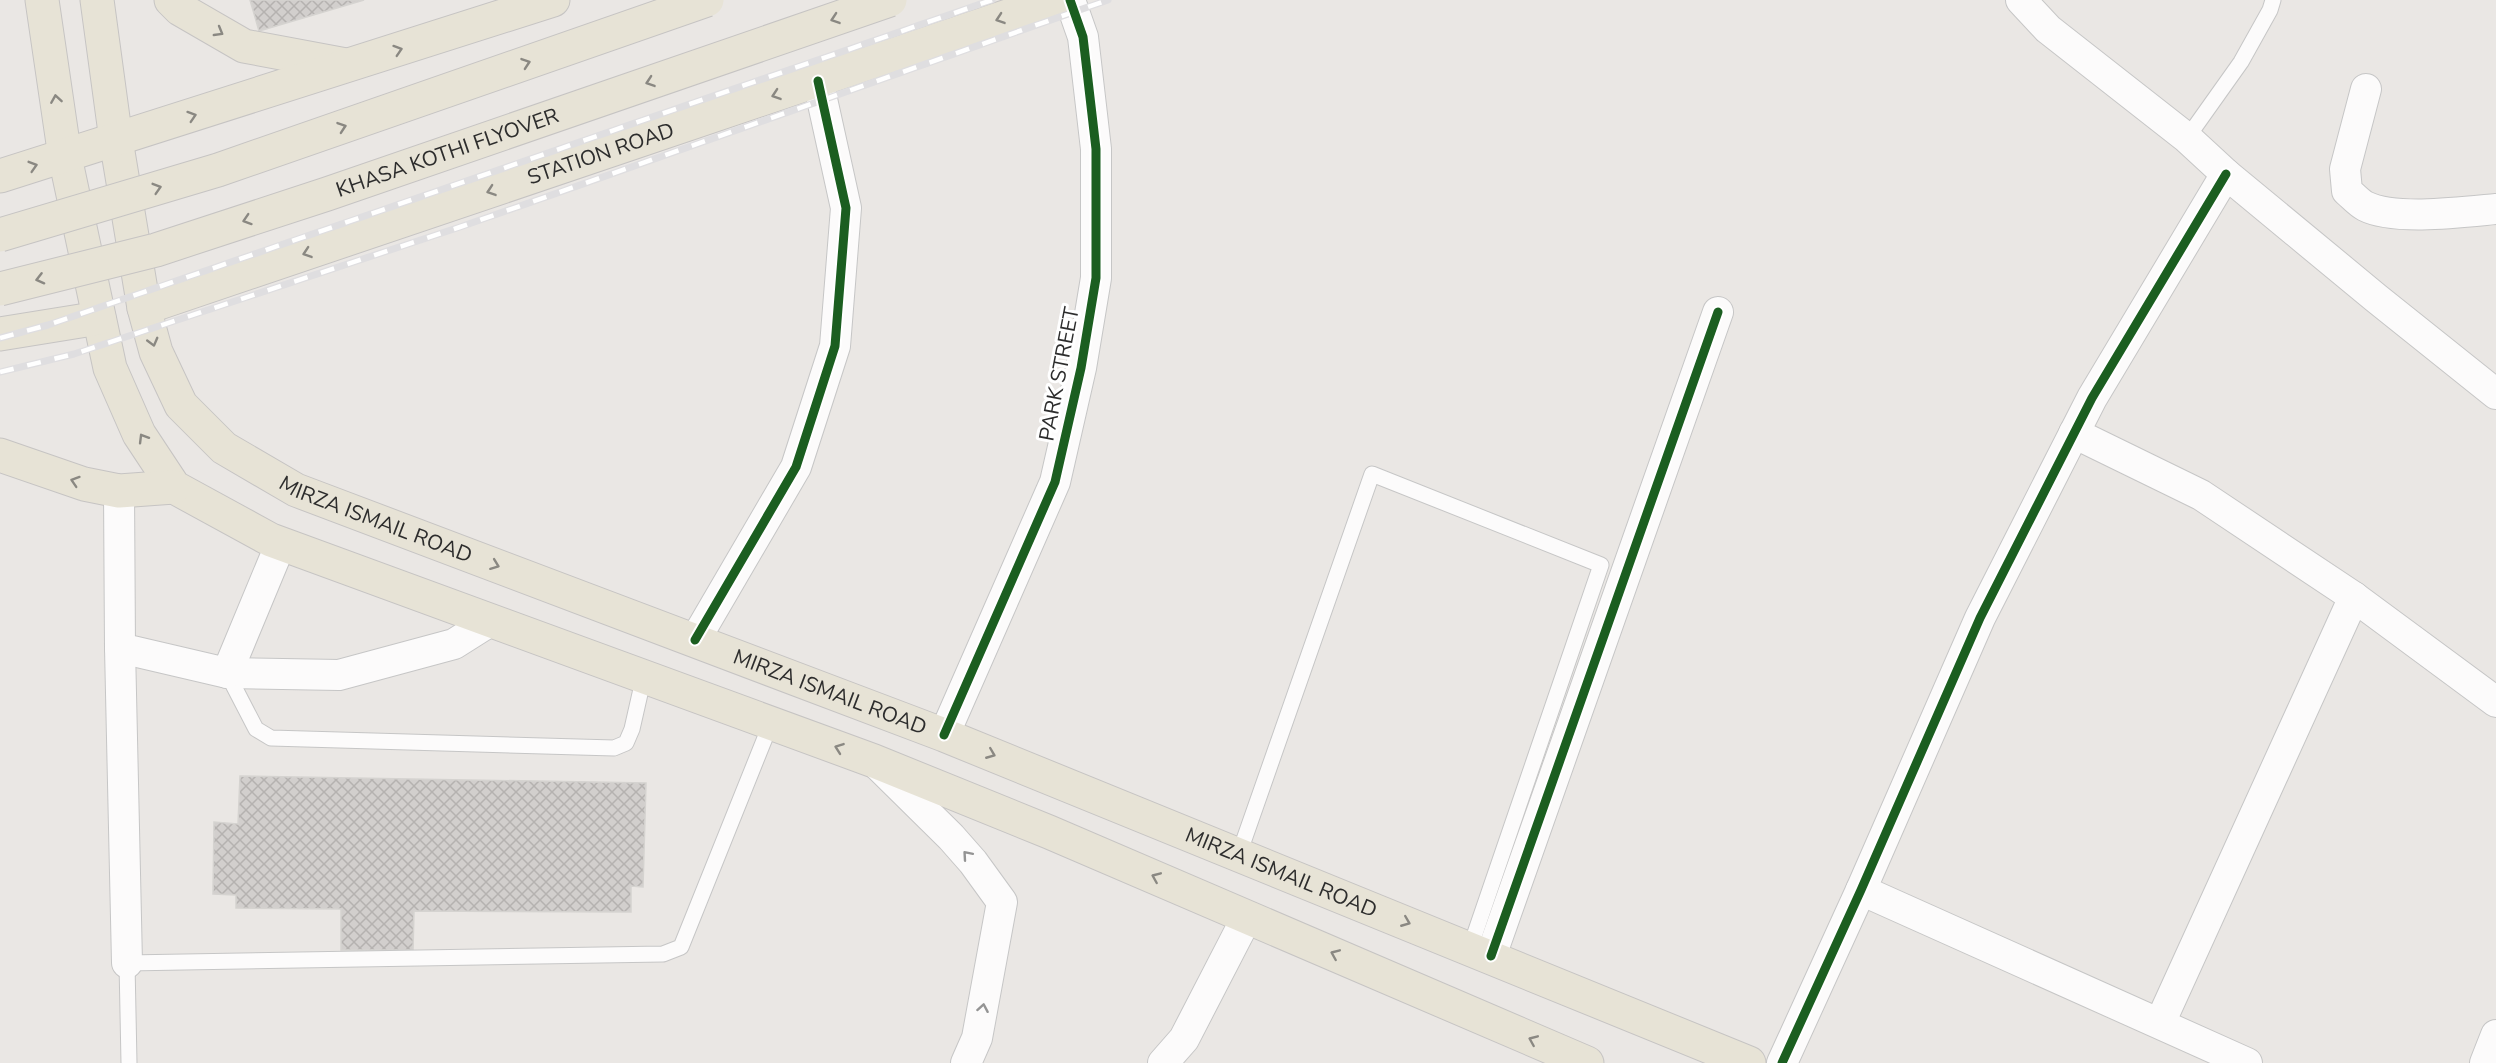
<svg xmlns="http://www.w3.org/2000/svg" width="2496" height="1063" font-family="'Nunito Sans',sans-serif">
	<style>
		.building { fill: url(#building-cross-hatch); stroke: #d5d3d0; stroke-width: 1.5 }
		.lines { fill: none; stroke-linecap: round; stroke-linejoin: round }
		.lane-casing { stroke: #c6c6c6; stroke-width: 17 }
		.street-casing { stroke: #c6c6c6; stroke-width: 32 }
		.primary-casing { stroke: #c6c4c3; stroke-width: 35 }
		.lane { stroke: #fcfbfb; stroke-width: 15 }
		.street { stroke: #fcfbfb; stroke-width: 30 }
		.primary { stroke: #e7e3d6; stroke-width: 33 }
		.rail-casing { stroke: #dfdee0; stroke-width: 7 }
		.rail { stroke: #fff; stroke-width: 4.5; stroke-dasharray: 14; stroke-linecap: butt }
		.primary-bridge-casing { stroke: #c6c4c3; stroke-width: 35; stroke-linecap: butt }
		.primary-bridge { stroke: #e7e3d6; stroke-width: 33 }
		.cycleway-casing { stroke: #fff; stroke-width: 13 }
		.cycleway { stroke: #1b5e20; stroke-width: 9 }
		.oneway { stroke: #8a8882 }
		.oneway2 { stroke: #949494 }
		.labels { text-anchor: middle; dominant-baseline: central; stroke-width: 6; stroke-linejoin: round; paint-order: stroke }
		.street-label { font-size: 21px; fill: #2d2d2d; stroke: #fff }
	</style>
	<defs>
		<pattern id="building-cross-hatch" width="8" height="8" patternUnits="userSpaceOnUse" patternTransform="scale(1.5)"><rect width="8" height="8" fill="#d2cfcd"/><path d="M0 0l8 8M0 8l8-8" fill="none" stroke="#b5b2b0"/></pattern>
	</defs>
	<rect width="100%" height="100%" fill="#eae7e4"/>
	<g class="building">
		<path d="M250,0H364L259,31Z"/>
		<path d="M240,776L646,783L643,887L631,886V912L414,911L413,950H341V909L236,908V895L213,894L214,822L238,824Z"/>
	</g>
	<g class="lines">
		<defs>
			<g id="lane">
				<path d="M2187,138L2241,62L2270,10L2273,0"/>
				<path d="M227,673L256,729L271,738L614,748L626,743L632,729L644,676"/>
				<path d="M1239,854L1372,474L1601,565L1470,948"/>
				<path d="M129,1063L127,963L663,954L681,947L771,723"/>
			</g>
			<g id="street">
				<path d="M2021,0L2048,29L2187,138L2226,174L2376,298L2496,394"/>
				<path d="M2366,89L2345,169L2347,191C2353,196 2359,203 2365,206C2394,221 2464,212 2496,209"/>
				<path d="M2074,433L2201,495L2354,597L2496,702"/>
				<path d="M119,491L120,648L127,963"/>
				<path d="M695,640L796,467L835,346L846,208L818,81"/>
				<path d="M120,648L227,673L339,675L454,644L492,620"/>
				<path d="M227,673L281,543"/>
				<path d="M944,735L1055,482L1081,368L1096,278V149L1083,37L1070,0"/>
				<path d="M876,763L951,837L973,862L1002,902L977,1038L966,1063"/>
				<path d="M1861,890L2247,1063"/>
				<path d="M1491,956L1718,312"/>
				<path d="M2160,1023L2354,597"/>
				<path d="M1163,1063L1184,1039L1247,917"/>
				<path d="M1782,1063L1861,890L1980,618L2092,398L2226,174"/>
				<path d="M2485,1063L2496,1035"/>
			</g>
			<g id="primary">
				<path d="M42,0L65,157L110,368L139,434L174,487L271,540L874,761L1049,832L1587,1063"/>
				<path id="s1" d="M97,0L116,140L144,308L156,352L181,405L224,448L296,490L944,735L1749,1063"/>
				<path d="M171,0L180,9L244,46L346,65"/>
				<path d="M0,176L553,0"/>
				<path id="s2" d="M144,308L1055,0"/>
				<path d="M0,334L99,318"/>
				<path d="M0,455L84,484L119,491L174,487"/>
			</g>
		</defs>
		<use href="#lane" class="lane-casing"/>
		<use href="#street" class="street-casing"/>
		<use href="#primary" class="primary-casing"/>
		<use href="#lane" class="lane"/>
		<use href="#street" class="street"/>
		<use href="#primary" class="primary"/>
		<defs>
			<g id="rail">
				<path d="M0,338L48,325L992,0"/>
				<path d="M0,372L74,354L460,227L1108,0"/>
			</g>
		</defs>
		<use href="#rail" class="rail-casing"/>
		<use href="#rail" class="rail"/>
		<defs>
			<g id="primary-bridge">
				<path d="M0,235L218,170L707,0"/>
				<path id="s3" d="M0,289L156,250L327,194L890,0"/>
			</g>
		</defs>
		<use href="#primary-bridge" class="primary-bridge-casing"/>
		<use href="#primary-bridge" class="primary-bridge"/>
		<defs>
			<g id="cycleway">
				<path d="M695,640L796,467L835,346L846,208L818,81"/>
				<path d="M944,735L1055,482L1081,368L1096,278V149L1083,37L1070,0"/>
				<path d="M1491,956L1718,312"/>
				<path d="M1782,1063L1861,890L1980,618L2092,398L2226,174"/>
			</g>
		</defs>
		<use href="#cycleway" class="cycleway-casing"/>
		<use href="#cycleway" class="cycleway"/>
	</g>
	<defs><path id="oneway-chevron" d="M-2-3.5L2.5 0L-2 3.5" fill="none" stroke-width="1.6" stroke-linecap="round" stroke-linejoin="round" transform="scale(1.5)"/></defs>
	<g class="oneway">
		<use href="#oneway-chevron" transform="translate(835 19) rotate(161)"/>
		<use href="#oneway-chevron" transform="translate(1000 19) rotate(161)"/>
		<use href="#oneway-chevron" transform="translate(219 32) rotate(30)"/>
		<use href="#oneway-chevron" transform="translate(398 50) rotate(-18)"/>
		<use href="#oneway-chevron" transform="translate(526 63) rotate(-19)"/>
		<use href="#oneway-chevron" transform="translate(650 82) rotate(161)"/>
		<use href="#oneway-chevron" transform="translate(776 95) rotate(161)"/>
		<use href="#oneway-chevron" transform="translate(56 99) rotate(-99)"/>
		<use href="#oneway-chevron" transform="translate(192 116) rotate(-18)"/>
		<use href="#oneway-chevron" transform="translate(342 127) rotate(-19)"/>
		<use href="#oneway-chevron" transform="translate(33 166) rotate(-17)"/>
		<use href="#oneway-chevron" transform="translate(157 188) rotate(-17)"/>
		<use href="#oneway-chevron" transform="translate(491 191) rotate(161)"/>
		<use href="#oneway-chevron" transform="translate(247 220) rotate(162)"/>
		<use href="#oneway-chevron" transform="translate(307 253) rotate(161)"/>
		<use href="#oneway-chevron" transform="translate(40 279) rotate(166)"/>
		<use href="#oneway-chevron" transform="translate(153 342) rotate(75)"/>
		<use href="#oneway-chevron" transform="translate(143 438) rotate(-121)"/>
		<use href="#oneway-chevron" transform="translate(75 481) rotate(-162)"/>
		<use href="#oneway-chevron" transform="translate(495 565) rotate(21)"/>
		<use href="#oneway-chevron" transform="translate(839 748) rotate(-160)"/>
		<use href="#oneway-chevron" transform="translate(991 754) rotate(22)"/>
		<use href="#oneway-chevron" transform="translate(1156 877) rotate(-157)"/>
		<use href="#oneway-chevron" transform="translate(1406 922) rotate(22)"/>
		<use href="#oneway-chevron" transform="translate(1335 954) rotate(-157)"/>
		<use href="#oneway-chevron" transform="translate(1533 1040) rotate(-157)"/>
	</g>
	<g class="oneway2">
		<use href="#oneway-chevron" transform="translate(967 855) rotate(-131)"/>
		<use href="#oneway-chevron" transform="translate(983 1008) rotate(-80)"/>
	</g>
	<g class="labels">
		<g class="street-label">
			<text stroke="none"><textPath href="#s3" startOffset="468">KHASA KOTHI FLYOVER</textPath></text>
			<text stroke="none"><textPath href="#s2" startOffset="482">STATION ROAD</textPath></text>
			<text transform="translate(1059 374) rotate(-79)">PARK STREET</text>
			<text stroke="none"><textPath href="#s1" startOffset="645">MIRZA ISMAIL ROAD</textPath></text>
			<text stroke="none"><textPath href="#s1" startOffset="1131">MIRZA ISMAIL ROAD</textPath></text>
			<text stroke="none"><textPath href="#s1" startOffset="1617">MIRZA ISMAIL ROAD</textPath></text>
		</g>
	</g>
</svg>
